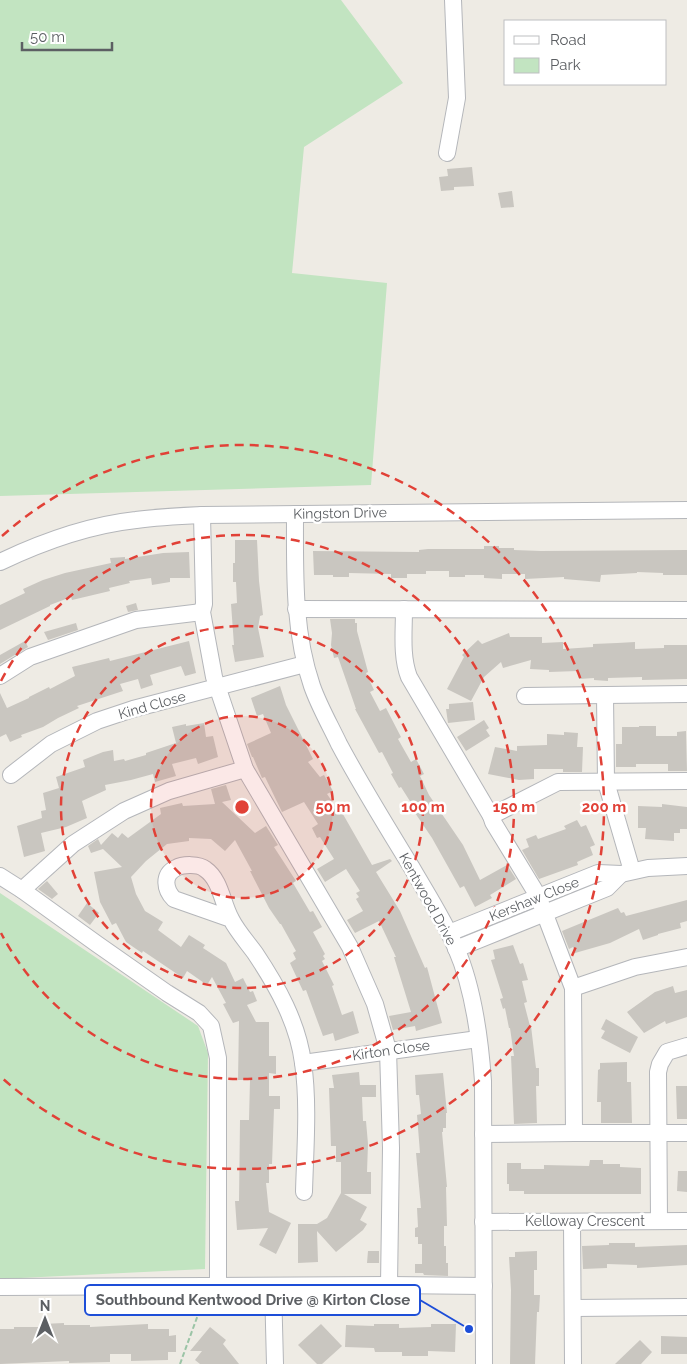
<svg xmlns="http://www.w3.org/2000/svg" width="687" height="1364" font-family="Raleway,sans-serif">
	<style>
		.green { fill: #c2e4c1 }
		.building { fill: #c9c6c0 }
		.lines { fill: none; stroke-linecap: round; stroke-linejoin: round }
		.minor-casing { stroke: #b4b6ba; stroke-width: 18 }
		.path { stroke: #9bc4a6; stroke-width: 2; stroke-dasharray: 5 2.5; stroke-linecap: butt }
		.minor { stroke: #fff; stroke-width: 16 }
		.ring { fill: none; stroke: #e14137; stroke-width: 2.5; stroke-dasharray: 9 6 }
		.labels { text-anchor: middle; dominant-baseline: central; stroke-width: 5; stroke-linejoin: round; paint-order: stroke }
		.street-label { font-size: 14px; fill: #5c5f63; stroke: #fff }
		.centre { fill: #e14137; stroke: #fff; stroke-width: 2.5 }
		.ring-label { font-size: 15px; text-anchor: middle; font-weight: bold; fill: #e14137; stroke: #fff; stroke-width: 5; stroke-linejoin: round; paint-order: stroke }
		.leader { fill: none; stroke: #1d4ed8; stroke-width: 2 }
		.callout-dot { fill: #1d4ed8; stroke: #fff; stroke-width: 2 }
		.callout { fill: #fff; stroke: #1d4ed8; stroke-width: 2 }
		.callout-label { font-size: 15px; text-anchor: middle; font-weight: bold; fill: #5c5f63 }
	</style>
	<rect width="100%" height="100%" fill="#eeebe4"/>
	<g class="green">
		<path d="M0,0H341L403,83L304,147L292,273L387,283L371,485L0,496Z"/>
		<path d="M0,893L198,1026L208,1053L205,1269L0,1279Z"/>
	</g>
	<g class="building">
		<path d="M472,167L474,186L454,187V190L441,191L439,177L448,176L447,169Z"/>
		<path d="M512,191L514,207L501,208L498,193Z"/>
		<path d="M235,540H257L259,581L263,615L260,616L258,628L264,657L235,662L232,645H234L231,604L237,603L236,582H233V563H235Z"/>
		<path d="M484,546H499V548H514V550L541,551L687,550V575H663V573L637,572V573L601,575L600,582L564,579V577L525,579V574H502V579L484,578V575H465V577H449V571H426V574H407V578H391V574L349,573V577H333V575H314L313,551L419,552V550L428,549H484Z"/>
		<path d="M189,552L190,578H170V582L152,585L151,578L129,581L130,583L109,588L110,591L72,600L71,597L50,605V606L0,630V605L25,593L23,589L43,580L65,573L111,563L110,558L125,557V559L163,553Z"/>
		<path d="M136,603L138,610L128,612L126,606Z"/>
		<path d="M330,619H355V623H357V631L368,672L366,673L374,690L370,692L380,711L386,708L401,737L398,739L411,762L416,759L424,774L420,776L429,795L463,845L480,880L507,865L516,879L490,895L492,898L475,907L464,886L460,888L432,838L411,807L413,806L401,787L399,788L391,774L393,773L382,752L379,753L355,709H356L338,657L334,658L331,645L332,633Z"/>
		<path d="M76,623L78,630L48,640L44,632Z"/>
		<path d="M509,633L510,637H542V643L563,642V649L593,647V644L617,643L635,642V649L664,648V645H687V679L642,680V677L608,678V681L594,680V678L579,679L578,671L549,672V670L530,669L531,660L503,668L501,662L484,677L471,701L447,689L464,657L462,655L478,640L482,644Z"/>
		<path d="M25,641L28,647L0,664V655Z"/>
		<path d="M189,641L196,673L185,676L181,666L150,675L153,685L141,689L138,679L120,684L123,691L77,706L79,708L58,718L43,727L21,735L22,737L10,742L6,734L0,737V693L7,708L29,698V697L49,687L50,689L75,676L72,667L109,658L110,661Z"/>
		<path d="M280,686L286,705L313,759L308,762L320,777L324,775L333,791L327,794L338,810L340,809L372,865L390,859L392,861L376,872L400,911L425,968L427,967L442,1023L416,1031L415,1026L393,1030L389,1016L411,1012L394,957H396L379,921L355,933L347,920L363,911L356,899L359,897L356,893L360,891L346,869L325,882L317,869L334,859L320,837L317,838L312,828L318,824L304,802L282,812L265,777L262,778L253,757H252L247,744L271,733L263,714L257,716L251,698Z"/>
		<path d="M473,702L475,720L448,723L446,709H449V704Z"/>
		<path d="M484,720L489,728L486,730L490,736L466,751L457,737Z"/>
		<path d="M204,723L206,737L213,736L218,757L198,764L196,758L172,764L176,776L155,782L153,774L131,780L105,785L106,790L82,801L87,818L66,827L41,833L45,851L24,857L17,826L42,818L41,811L46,810L43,793L59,788L56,777L85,767L83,760L103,752L113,750L114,761L124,759L125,761L146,755V753L176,743L172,727L186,724V726Z"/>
		<path d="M639,726H656V736H677V732L686,731L687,771H668V764H636V767H616V744H622V727H639Z"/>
		<path d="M564,732L578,733L577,747H583L582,772H563V769H534V779L519,780L488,774L495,747L517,751V746L547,745V734L564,735Z"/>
		<path d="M226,785L231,800L222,802L255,833L266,826L278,845L274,847L296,881L293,883L310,912L313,911L322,927L313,932L325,954L323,956L325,959L322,961L334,985L332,986L342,1015L353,1011L359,1033L335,1041L333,1033L323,1036L306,990L303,991L290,963L296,959L293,953L296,951L281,924H280L269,908L250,871H252L235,840L225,851L211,839L189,838V841L167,844L146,861L131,877L136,894L145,911L163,922L158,930L181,947L189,935L205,945L203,948L226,963L235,982L243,978L250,992L253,991L257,1001L247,1005L256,1022H269V1056H276V1074L269,1073V1096H280V1109H274L272,1164H269V1183H266L269,1212L291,1223L276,1254L259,1245L268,1228L237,1230L235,1201H239L240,1120H249L250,1080H238L239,1021L233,1023L223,1004L226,1003L212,977L207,985L187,971L183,978L143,951L142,953L126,942L116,923L112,925L100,902L94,872L122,867L103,849L91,853L88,846L98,839L101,845L112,833L118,838L122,833L128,838L161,814L160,808L182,803L183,806L215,804L211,789Z"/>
		<path d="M662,804L687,807V829H680V833H674V841L645,839L646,828H638V806L662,807Z"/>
		<path d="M577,820L581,827L586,825L595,845L590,847L593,855L577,862L578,865L539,879L522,850L529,847L526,839L536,835L538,839L566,829L564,826Z"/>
		<path d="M47,881L58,894L52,899L38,889Z"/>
		<path d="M687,900V921L680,923L681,928L658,934V935L643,940L639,929L610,943L575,953L573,947L569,949L562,931L618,908L621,913L624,912L626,916Z"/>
		<path d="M87,903L99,913L90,925L78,916Z"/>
		<path d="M513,945L520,964L523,963L528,980L522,981L527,1002L524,1003L530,1026H531L536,1068H539V1086H536L537,1123L514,1124L511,1056H514L510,1028H509L505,1008L503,1009L500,999L503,998L491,960L495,959L493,950Z"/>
		<path d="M673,986L675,993L687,990V1017L666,1024L665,1021L644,1033L627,1012L655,992Z"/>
		<path d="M606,1019L638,1037L630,1053L601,1038L605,1031L601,1029Z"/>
		<path d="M627,1062V1082H631L632,1123H601V1102H597L598,1070L600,1069V1063Z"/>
		<path d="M359,1072L360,1085H376V1097H362L363,1121H366L368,1144L367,1172H371V1194H344L367,1207L360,1220L367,1224L363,1230L336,1252L317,1231L318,1262L298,1263V1224H317L327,1218L341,1193V1162H336V1146H331L329,1088H334L332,1075Z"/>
		<path d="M443,1073L447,1113H446V1128H443V1132H442L447,1187H446L447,1226H444V1246H446V1263H448V1276L424,1275L423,1273H415V1264H422V1244H418V1237H415V1228L418,1227L417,1208H421L416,1153H420L417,1115L421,1114L419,1095H416L415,1075Z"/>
		<path d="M676,1086H687V1119H677Z"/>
		<path d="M590,1160H603V1164H620V1167L641,1168V1194H524V1191H509V1184H507V1163H521V1169H544V1165L589,1166Z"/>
		<path d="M678,1171H687V1192L677,1191Z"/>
		<path d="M609,1243H635V1247L687,1245V1265L637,1268V1265L607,1264V1268L583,1269L582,1246L609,1245Z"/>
		<path d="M368,1251H379V1263H367Z"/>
		<path d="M537,1251V1270H534V1295H540L539,1312H537L535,1364H510L511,1290L509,1257H515V1252Z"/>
		<path d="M64,1323V1325H90V1327L148,1324V1329H169V1336L176,1335V1352H168V1360L131,1361V1354H110V1362L69,1363V1361L0,1364V1329H14V1327H42V1324Z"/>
		<path d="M321,1324L342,1346L322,1364H317L298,1345Z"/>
		<path d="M374,1324H399V1328L431,1327V1324H456L455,1352L428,1351V1356H402V1352H375L374,1348L345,1347L346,1325L374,1326Z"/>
		<path d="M210,1327L226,1340L223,1344L239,1364H200L195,1360L202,1351H190Z"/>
		<path d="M661,1336L687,1337V1354H661Z"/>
		<path d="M640,1340L652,1352L641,1364H615Z"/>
	</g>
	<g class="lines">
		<defs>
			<g id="minor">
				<path d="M447,153L457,98L453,0"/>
				<path d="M295,514C295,572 293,631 312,686C319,706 330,725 339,744C362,787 387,827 412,868C427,894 444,920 456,948C473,987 480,1038 483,1081L484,1364"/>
				<path d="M202,515L204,604L202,612L214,677L245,769L350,947L375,1004L388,1050L391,1148L389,1285"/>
				<path d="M0,562C42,542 90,525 136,520C158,517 180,516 202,515L687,510"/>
				<path d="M296,609L687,610"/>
				<path d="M404,609C404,632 401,656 409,677L491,816L493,822L538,896L573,988L574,1133H687"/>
				<path d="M0,676L30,657L136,620L202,612"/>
				<path d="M605,695L606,782L632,871"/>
				<path d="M525,696L687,694"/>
				<path d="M11,775L51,744L97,721L133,709L305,664"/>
				<path d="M491,816L558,782L687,781"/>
				<path d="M0,876L22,890L97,944L167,993L199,1013L211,1026L218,1058V1286"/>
				<path d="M22,890L73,844L124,811L169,791L245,769"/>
				<path d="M231,919L174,899C165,890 162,875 176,868C183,864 199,864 205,869C221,880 222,903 231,919C237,931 247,942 255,953C277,986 298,1023 303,1063C309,1103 305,1152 304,1192"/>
				<path d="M449,933L598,873L621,874L648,868L687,866"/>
				<path d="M456,949L607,888L621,874"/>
				<path d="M573,988L635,967L687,957"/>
				<path d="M303,1063L478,1039"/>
				<path d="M483,1134L574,1133"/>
				<path d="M659,1221L658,1072L660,1064L667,1052L687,1046"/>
				<path d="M483,1222L687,1221"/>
				<path d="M572,1222L573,1364"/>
				<path d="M273,1286L275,1364"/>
				<path d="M0,1287L389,1285L484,1286"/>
				<path d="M573,1308L687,1307"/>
			</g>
		</defs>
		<use href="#minor" class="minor-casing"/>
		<path class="path" d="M180,1364L203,1301"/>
		<use href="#minor" class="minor"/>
	</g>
	<circle cx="242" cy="807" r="91" fill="#e14137" fill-opacity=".12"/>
	<g class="ring">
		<circle cx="242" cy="807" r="91"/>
		<circle cx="242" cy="807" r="181"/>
		<path d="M1 681A272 272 0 1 1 1 933"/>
		<path d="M2 536A362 362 0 1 1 2 1078"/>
	</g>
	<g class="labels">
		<g class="street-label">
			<text transform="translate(340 513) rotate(-1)">Kingston Drive</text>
			<text transform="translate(152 705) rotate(-16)">Kind Close</text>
			<text transform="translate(428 899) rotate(61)">Kentwood Drive</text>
			<text transform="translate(534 899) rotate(-22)">Kershaw Close</text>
			<text transform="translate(391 1050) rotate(-8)">Kirton Close</text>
			<text x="585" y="1221">Kelloway Crescent</text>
		</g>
	</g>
	<circle cx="242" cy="807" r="8" class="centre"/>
	<g class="ring-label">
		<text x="333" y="812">50 m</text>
		<text x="423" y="812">100 m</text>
		<text x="514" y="812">150 m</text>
		<text x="604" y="812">200 m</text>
	</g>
	<path class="leader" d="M469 1329L420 1300"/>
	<circle class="callout-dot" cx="469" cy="1329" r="5"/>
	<rect class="callout" x="85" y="1285" width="335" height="30" rx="5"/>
	<g class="callout-label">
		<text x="253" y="1305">Southbound Kentwood Drive @ Kirton Close</text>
	</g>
	<rect x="504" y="20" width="162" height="65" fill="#ffffff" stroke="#bebfc1"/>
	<rect x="514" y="36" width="25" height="8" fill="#ffffff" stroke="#bebfc1"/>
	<text x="550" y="45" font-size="15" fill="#5c5f63">Road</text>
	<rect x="514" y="58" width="25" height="15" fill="#c2e4c1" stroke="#bebfc1"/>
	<text x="550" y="70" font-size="15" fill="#5c5f63">Park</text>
	<g transform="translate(45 1319)" stroke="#ffffff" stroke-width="4" paint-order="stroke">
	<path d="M0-4L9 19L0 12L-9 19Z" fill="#5c5f63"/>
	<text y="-8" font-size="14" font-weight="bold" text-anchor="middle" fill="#5c5f63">N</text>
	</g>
	<path d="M22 42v8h90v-8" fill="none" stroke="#5c5f63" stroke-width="2.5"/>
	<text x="30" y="42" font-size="15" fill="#5c5f63" stroke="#ffffff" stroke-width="4" paint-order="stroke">50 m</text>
</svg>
